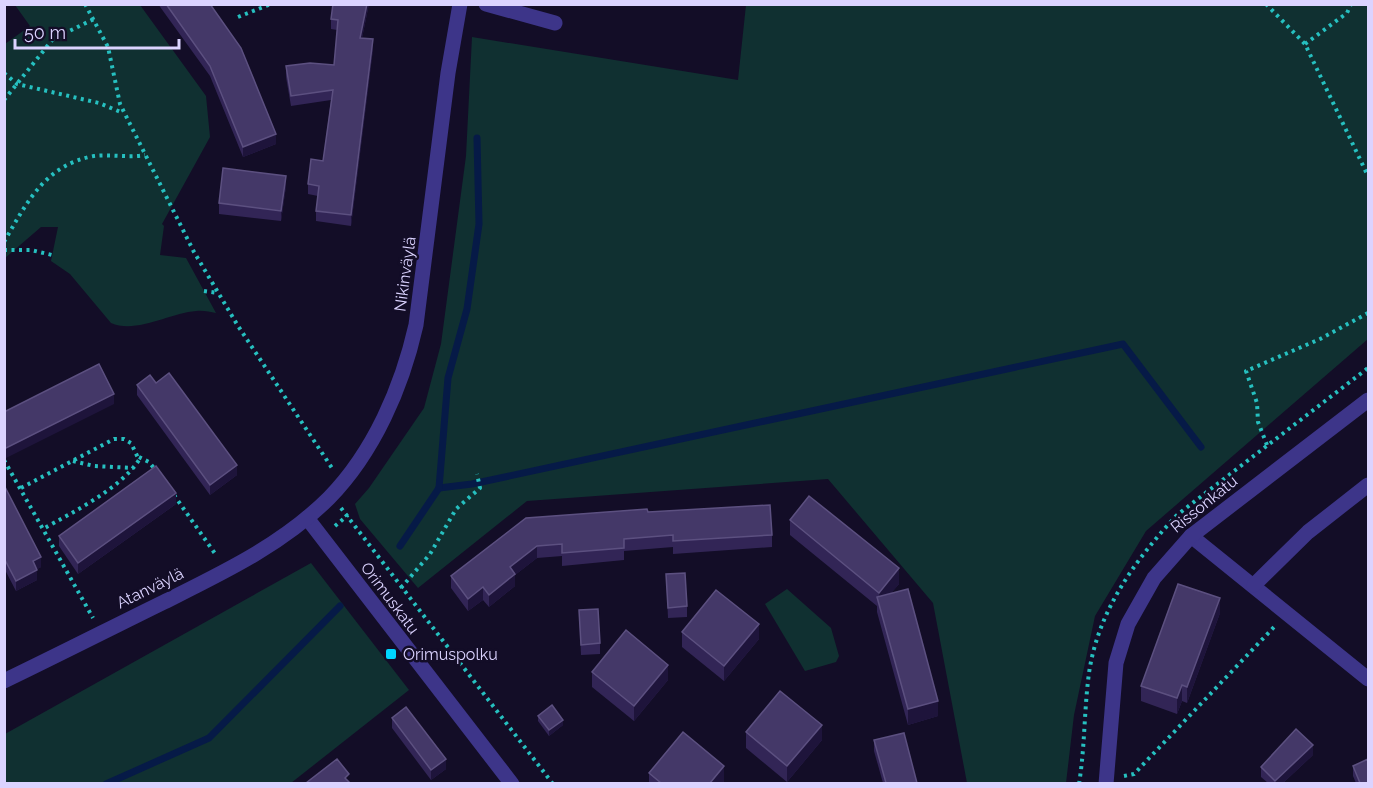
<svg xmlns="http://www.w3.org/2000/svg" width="1373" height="788" font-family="Raleway,sans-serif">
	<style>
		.green { fill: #103031 }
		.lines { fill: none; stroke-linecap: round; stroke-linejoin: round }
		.stream { stroke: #061a47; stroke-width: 7 }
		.path { stroke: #26c0c0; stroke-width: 4; stroke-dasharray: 3 4.5; stroke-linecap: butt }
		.minor { stroke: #3d3589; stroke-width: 15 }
		.wall { fill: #322556 }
		.shaded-wall { fill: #1e143b }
		.building { fill: #443868; stroke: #5c5080; stroke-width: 1.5 }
		.poi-dot { fill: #00d5fe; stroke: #130d27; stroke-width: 2 }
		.labels { text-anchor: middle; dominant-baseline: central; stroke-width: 5; stroke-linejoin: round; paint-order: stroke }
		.street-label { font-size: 16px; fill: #dbd3ff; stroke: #130d27 }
		.poi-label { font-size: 16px; fill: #dbd3ff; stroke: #130d27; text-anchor: start }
	</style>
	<rect width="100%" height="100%" fill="#130d27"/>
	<g class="green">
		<path d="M15,5H140L206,96L210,137L162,224L164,226L160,255L186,258L216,313C210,312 203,310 196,311C170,313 136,334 111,323L70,274L51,261L58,227H41L5,258V44L30,26Z"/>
		<path d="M746,5H1368V339L1146,531L1095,616L1074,715L1066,783H967L933,603L828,479L527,501L418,588L360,519L355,504L369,488L424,408L441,344L466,156L472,37L738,80Z"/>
		<path d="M311,563L409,690L291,783H5V734Z"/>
		<path d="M787,589L831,628L839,656L836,662L805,671L765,604Z"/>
	</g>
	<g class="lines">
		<g class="stream">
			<path d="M439,488L472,484L1123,344L1201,447"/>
			<path d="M400,546L439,488L448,378L467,309L479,224L477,138"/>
			<path d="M106,784L209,738L340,606"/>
		</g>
		<g class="path">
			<path d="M85,4L108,47L120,104L194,252L238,326L332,468"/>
			<path d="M1266,4L1305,44L1368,176"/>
			<path d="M238,17L271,4"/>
			<path d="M1305,44L1347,13L1351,4"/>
			<path d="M4,73L17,84L99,103L123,113"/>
			<path d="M4,100L53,39L94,19"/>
			<path d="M4,242C27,202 45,165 94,156C110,154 128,158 145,155"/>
			<path d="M4,250H31L52,255"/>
			<path d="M204,291L218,293"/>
			<path d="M1267,445L1258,422L1257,403L1246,371L1320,339L1368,313"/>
			<path d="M139,457L149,462L157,472"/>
			<path d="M4,460L93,618"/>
			<path d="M73,461L94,466L133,468"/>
			<path d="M21,488L114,439H124L131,443L139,460C120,489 73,512 43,529"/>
			<path d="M174,495L216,555"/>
			<path d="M341,508L553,784"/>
			<path d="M335,526L348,515"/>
			<path d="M401,588L430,554L456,509L480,488L477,474"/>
			<path d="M1124,776L1134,774L1275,626"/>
			<path d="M1079,784C1085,747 1084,710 1089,673C1098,611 1135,560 1177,515L1368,368"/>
		</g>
		<g class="minor">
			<path d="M486,4L555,23"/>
			<path d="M307,518L512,784"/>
			<path d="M1191,536L1368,679"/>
			<path d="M1254,585L1308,532L1368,485"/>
			<path d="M4,681C58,655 111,628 164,602C222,573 282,545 329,498C374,452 402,387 416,325L448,73L460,4"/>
			<path d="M1106,784L1116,663L1128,624L1154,578L1191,536L1368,400"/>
		</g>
	</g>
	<g class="wall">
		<path d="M158,4H210L276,144L243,157L210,76Z"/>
		<path d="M333,4H369L362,38L373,49L351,226L316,221V211L318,196L308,194V184L323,161L331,100L291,106L286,77V66L334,65L337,30L331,29V19Z"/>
		<path d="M286,186L281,221L219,214V203Z"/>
		<path d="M156,383L237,475L210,495L137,395V385Z"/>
		<path d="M4,485L41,567L37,569V580L16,591L4,568Z"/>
		<path d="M176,504L78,574L59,546V536Z"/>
		<path d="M648,512L772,535V547L673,554V547L624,551V560L562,566V556L537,558L515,575V586L489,607L483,600L468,611L451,588V576L526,518Z"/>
		<path d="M790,520L899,584L891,593L938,716L908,725L877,612V606L790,535Z"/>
		<path d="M666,574L687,606V617L668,618Z"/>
		<path d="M579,610L600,643V654L581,655Z"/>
		<path d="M1220,613L1187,703L1182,701L1177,714L1141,701V686Z"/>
		<path d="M682,632L759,639L724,681L682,647Z"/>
		<path d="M592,672L668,680L634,721L592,687Z"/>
		<path d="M538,716L563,725L549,736L538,721Z"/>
		<path d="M392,718L446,769L431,780L392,728Z"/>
		<path d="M746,732L822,740L787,782L746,748Z"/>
		<path d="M874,740L917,783H883L874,751Z"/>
		<path d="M1313,755L1283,783H1268L1261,777V767Z"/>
		<path d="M1353,766L1368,783H1356L1353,776Z"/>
		<path d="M649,773L724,781L722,783H649Z"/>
	</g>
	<g class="shaded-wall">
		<path d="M367,4H369L360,48V38Z"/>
		<path d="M373,39V49L351,226V215Z"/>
		<path d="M276,134V144L243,157V147Z"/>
		<path d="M286,176V186L281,221V211Z"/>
		<path d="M114,394V404L4,459V449Z"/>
		<path d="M237,465V475L210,495V485Z"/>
		<path d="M176,493V504L78,574V563Z"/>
		<path d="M537,546V558L515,575V586L489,607V595L510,567Z"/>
		<path d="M41,557V567L33,572V561Z"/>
		<path d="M899,568V584L880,607L879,593Z"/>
		<path d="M37,570V580L16,591V581Z"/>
		<path d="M483,587V600L468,611V599Z"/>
		<path d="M1220,598V613L1187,703V687Z"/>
		<path d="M759,624V639L724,681V666Z"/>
		<path d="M668,665V680L634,721V706Z"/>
		<path d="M1182,685V701L1177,714V698Z"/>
		<path d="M938,701V716L908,725V709Z"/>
		<path d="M563,720V725L549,736V730Z"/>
		<path d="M822,725V740L787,782V766Z"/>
		<path d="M1313,745V755L1283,783H1275V781Z"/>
		<path d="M446,759V769L431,780V770Z"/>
		<path d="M724,766V781L722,783H710Z"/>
	</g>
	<g class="building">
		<path d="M166,4H210L241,48L276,134L243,147L210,66Z"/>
		<path d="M333,4H367L360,38L373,39L351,215L316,211L319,186L308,184L311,159L323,161L333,90L291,96L286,66L310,63L334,65L338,20L331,19Z"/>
		<path d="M223,168L286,176L281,211L219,203Z"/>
		<path d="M99,364L114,394L4,449V412Z"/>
		<path d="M169,373L237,465L210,485L137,385L150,375L156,383Z"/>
		<path d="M156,466L176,493L78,563L59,536Z"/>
		<path d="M4,485L41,557L33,561L37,570L16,581L4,558Z"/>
		<path d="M809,496L899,568L879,593L790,520Z"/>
		<path d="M770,505L772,535L673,541V535L624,539V548L562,553V544L537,546L510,567L515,574L489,595L483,587L468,599L451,576L526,518L647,509L648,512Z"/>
		<path d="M685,573L687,606L668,608L666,574Z"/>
		<path d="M1178,584L1220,598L1187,687L1182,685L1177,698L1141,686Z"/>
		<path d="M908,589L938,701L908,709L877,597Z"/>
		<path d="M716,590L759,624L724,666L682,632Z"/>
		<path d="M598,609L600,643L581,645L579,610Z"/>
		<path d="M626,630L668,665L634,706L592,672Z"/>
		<path d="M780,691L822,725L787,766L746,732Z"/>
		<path d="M552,705L563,720L549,730L538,716Z"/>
		<path d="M406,707L446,759L431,770L392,718Z"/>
		<path d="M1296,729L1313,745L1275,781L1261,767Z"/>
		<path d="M683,732L724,766L710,783H661L649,773Z"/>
		<path d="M904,733L917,783H886L874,740Z"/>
		<path d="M337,759L349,774L345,778L350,783H306Z"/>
		<path d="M1368,759V783H1360L1353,766Z"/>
	</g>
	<rect class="poi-dot" x="385" y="648" width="12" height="12" rx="3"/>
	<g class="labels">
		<g class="street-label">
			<text transform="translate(405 274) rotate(-82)">Nikinväylä</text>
			<text transform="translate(1204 504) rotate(-39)">Rissonkatu</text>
			<text transform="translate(150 588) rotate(-26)">Atanväylä</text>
			<text transform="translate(390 598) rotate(53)">Orimuskatu</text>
		</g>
		<g class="poi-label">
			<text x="403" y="654">Orimuspolku</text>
		</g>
	</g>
	<rect width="1373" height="788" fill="none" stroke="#dbd3ff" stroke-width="12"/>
	<path d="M15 39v9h164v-9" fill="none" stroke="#dbd3ff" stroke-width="3"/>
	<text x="24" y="39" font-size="18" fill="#dbd3ff" stroke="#130d27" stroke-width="4.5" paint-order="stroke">50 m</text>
</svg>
